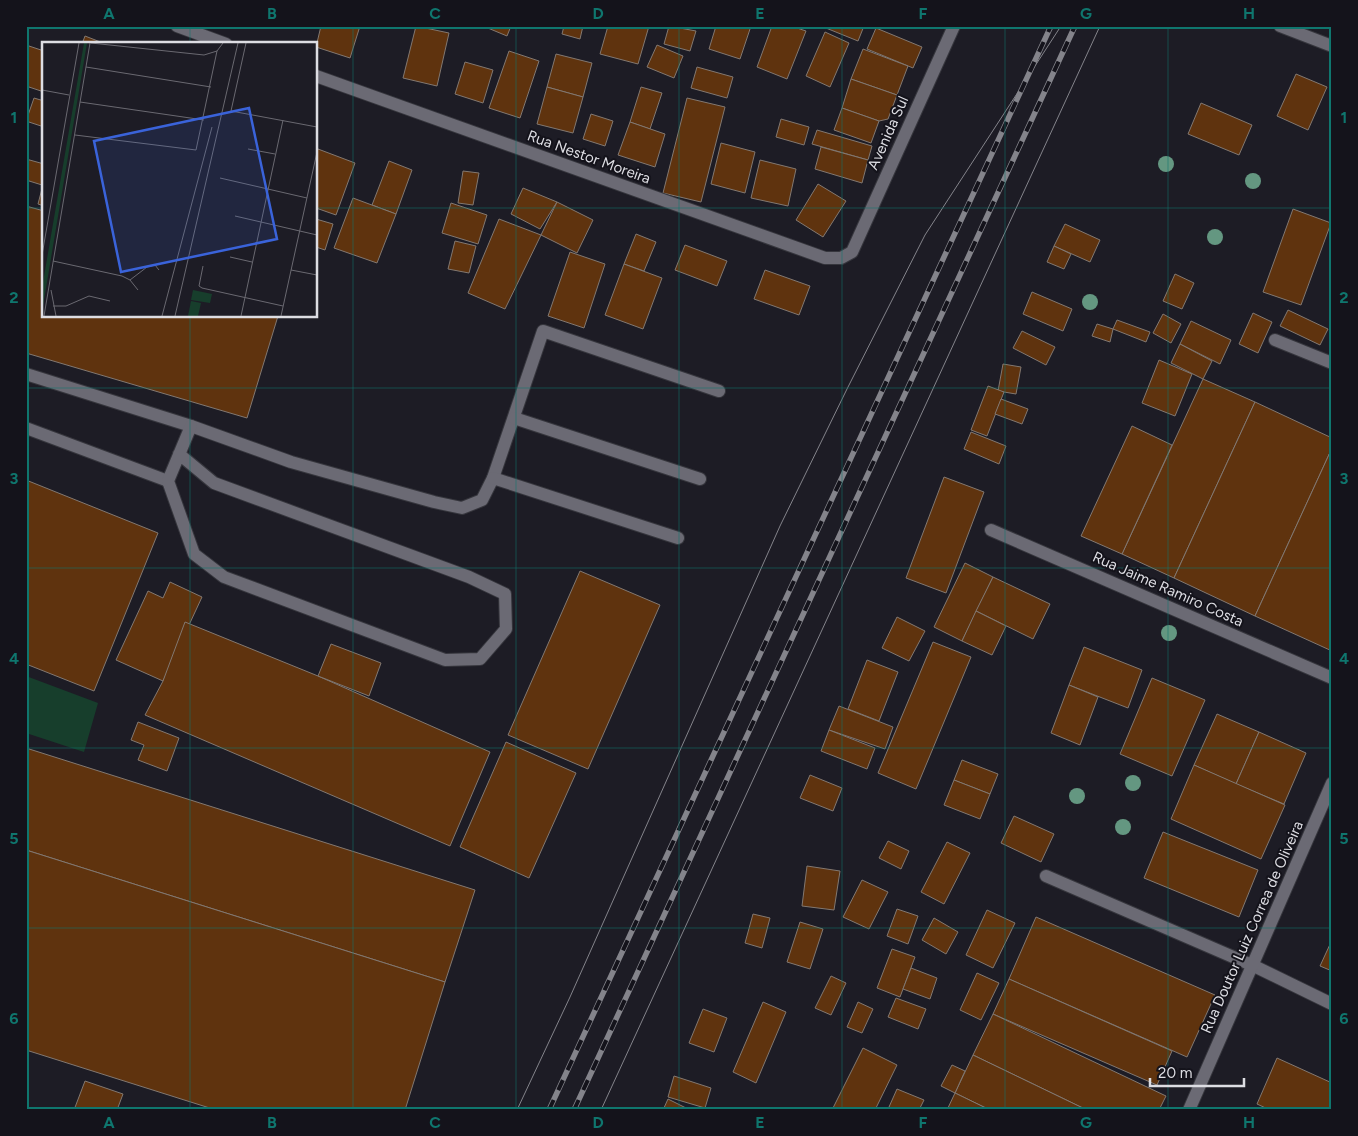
<svg xmlns="http://www.w3.org/2000/svg" width="1358" height="1136" font-family="Figtree,sans-serif">
	<style>
		.green { fill: #173e2c }
		.building { fill: #5f330e; stroke: #827871 }
		.lines { fill: none; stroke-linecap: round; stroke-linejoin: round }
		.service-casing { stroke: #36363d; stroke-width: 14 }
		.minor-casing { stroke: #36363d; stroke-width: 14 }
		.tertiary-casing { stroke: #36363d; stroke-width: 14 }
		.service { stroke: #6b6a74; stroke-width: 12 }
		.minor { stroke: #6b6a74; stroke-width: 12 }
		.tertiary { stroke: #6b6a74; stroke-width: 12 }
		.tram { stroke: #84848b; stroke-width: 1 }
		.rail-casing { stroke: #84848b; stroke-width: 5.5 }
		.rail { stroke: #14131b; stroke-width: 4; stroke-dasharray: 11; stroke-linecap: butt }
		.tree { fill: #649781 }
		.grid { fill: none; stroke: #0f766e; stroke-width: 1; stroke-opacity: 0.55 }
		.labels { text-anchor: middle; dominant-baseline: central; stroke-width: 4; stroke-linejoin: round; paint-order: stroke }
		.street-label { font-size: 15px; fill: #dddde3; stroke: #14131b }
		.inset-road { fill: none; stroke: #6a6971; stroke-width: 1 }
		.view { fill: #3a63da; fill-opacity: 0.15; stroke: #3a63da; stroke-width: 2.5 }
		.inset-edge { fill: none; stroke: #dddde3; stroke-width: 2.5 }
		.neatline { fill: none; stroke: #0f766e; stroke-width: 2 }
		.grid-label { font-size: 16px; text-anchor: middle; font-weight: bold; fill: #0f766e }
	</style>
	<rect width="100%" height="100%" fill="#1d1c25"/>
	<path class="green" d="M26,676L98,703L84,752L26,733Z"/>
	<g class="building">
		<path d="M321,26H360L350,58L316,47Z"/>
		<path d="M416,26L449,33L437,86L403,78Z"/>
		<path d="M483,26H511L507,36Z"/>
		<path d="M564,26H583L580,39L562,34Z"/>
		<path d="M608,26H649L638,64L600,54Z"/>
		<path d="M669,26L696,31L690,51L664,44Z"/>
		<path d="M716,26H751L740,59L709,49Z"/>
		<path d="M772,26H791L806,31L787,79L757,67Z"/>
		<path d="M821,26H864L858,41Z"/>
		<path d="M876,28L922,47L913,68L867,49Z"/>
		<path d="M825,32L849,43L830,87L806,76Z"/>
		<path d="M85,36L103,43V44H82Z"/>
		<path d="M26,45L44,51V92L26,86Z"/>
		<path d="M657,45L683,56L674,78L647,67Z"/>
		<path d="M863,49L908,66L897,95L851,79Z"/>
		<path d="M509,51L539,61L520,118L489,108Z"/>
		<path d="M556,54L592,63L583,97L547,87Z"/>
		<path d="M465,62L493,70L483,103L455,94Z"/>
		<path d="M697,67L733,77L727,98L691,88Z"/>
		<path d="M1296,74L1327,87L1308,130L1277,116Z"/>
		<path d="M851,79L897,95L888,119L879,121L842,108Z"/>
		<path d="M547,87L583,97L573,133L537,124Z"/>
		<path d="M641,87L662,93L650,129L630,122Z"/>
		<path d="M34,98L44,101V127L26,121Z"/>
		<path d="M687,98L725,107L701,202L663,193Z"/>
		<path d="M1201,103L1252,125L1239,155L1188,134Z"/>
		<path d="M842,108L879,121L871,143L834,130Z"/>
		<path d="M591,114L613,121L605,146L583,139Z"/>
		<path d="M781,119L809,127L804,145L776,137Z"/>
		<path d="M630,122L665,134L655,167L618,155Z"/>
		<path d="M817,130L872,146L868,160L812,144Z"/>
		<path d="M721,143L755,152L745,193L711,184Z"/>
		<path d="M821,147L868,160L862,183L815,169Z"/>
		<path d="M318,149L355,163L336,215L316,208V155Z"/>
		<path d="M26,159L44,164L42,185L26,180Z"/>
		<path d="M760,160L796,169L788,206L751,198Z"/>
		<path d="M389,161L412,170L396,214L372,205Z"/>
		<path d="M463,171L479,173L473,205L458,203Z"/>
		<path d="M44,181V206L38,204Z"/>
		<path d="M818,184L846,201L823,237L796,220Z"/>
		<path d="M523,188L557,202L540,229L511,214Z"/>
		<path d="M353,198L396,214L377,263L334,248Z"/>
		<path d="M557,202L593,220L577,253L541,235Z"/>
		<path d="M451,203L487,215L478,244L442,233Z"/>
		<path d="M26,206L44,211V316H278L247,418L26,353Z"/>
		<path d="M1293,209L1331,223L1301,305L1263,292Z"/>
		<path d="M316,219L333,224L325,250L316,247Z"/>
		<path d="M499,219L541,235L505,309L468,293Z"/>
		<path d="M1065,224L1100,240L1090,262L1054,246Z"/>
		<path d="M636,234L656,242L644,271L624,264Z"/>
		<path d="M455,241L476,246L469,273L448,269Z"/>
		<path d="M685,245L727,261L717,286L675,270Z"/>
		<path d="M1054,246L1071,254L1064,269L1047,262Z"/>
		<path d="M570,252L605,264L584,328L548,316Z"/>
		<path d="M624,264L662,278L643,329L605,315Z"/>
		<path d="M765,270L810,286L799,315L754,299Z"/>
		<path d="M1175,274L1194,283L1182,309L1163,301Z"/>
		<path d="M1032,292L1072,309L1063,331L1023,314Z"/>
		<path d="M1288,310L1328,329L1320,345L1280,326Z"/>
		<path d="M1253,313L1272,322L1258,353L1239,344Z"/>
		<path d="M1163,314L1181,324L1171,343L1153,333Z"/>
		<path d="M1117,320L1150,332L1146,342L1113,329Z"/>
		<path d="M1191,321L1231,340L1220,364L1180,344Z"/>
		<path d="M1097,324L1113,329L1110,342L1092,336Z"/>
		<path d="M1022,331L1055,347L1046,365L1013,348Z"/>
		<path d="M1180,344L1212,361L1203,379L1171,363Z"/>
		<path d="M1159,360L1192,374L1175,416L1142,403Z"/>
		<path d="M1003,364L1021,367L1016,394L998,391Z"/>
		<path d="M1203,379L1255,402L1174,578L1122,554Z"/>
		<path d="M988,386L1004,392L987,436L971,430Z"/>
		<path d="M1001,399L1028,409L1022,424L995,414Z"/>
		<path d="M1255,402L1332,438V448L1255,616L1174,578Z"/>
		<path d="M1132,426L1172,445L1122,554L1081,536Z"/>
		<path d="M971,432L1006,446L999,464L964,449Z"/>
		<path d="M1332,448V651L1255,616Z"/>
		<path d="M944,477L984,492L946,593L906,578Z"/>
		<path d="M26,480L158,533L94,691L26,664Z"/>
		<path d="M965,563L993,577L962,641L934,627Z"/>
		<path d="M580,571L660,605L588,769L508,735Z"/>
		<path d="M993,577L1050,604L1033,639L976,611Z"/>
		<path d="M170,582L202,597L163,681L116,660L148,591L163,598Z"/>
		<path d="M976,611L1006,626L992,655L962,641Z"/>
		<path d="M897,617L925,631L909,661L882,648Z"/>
		<path d="M185,622L318,676L490,752L450,846L145,715L163,681Z"/>
		<path d="M933,642L971,657L916,789L878,773Z"/>
		<path d="M331,644L381,663L369,696L318,676Z"/>
		<path d="M1084,647L1142,670L1128,708L1069,685Z"/>
		<path d="M867,660L898,672L879,721L848,709Z"/>
		<path d="M1152,678L1205,700L1172,776L1120,754Z"/>
		<path d="M1069,685L1098,697L1080,745L1051,733Z"/>
		<path d="M839,706L893,727L885,749L829,730Z"/>
		<path d="M1217,714L1259,732L1236,784L1194,765Z"/>
		<path d="M138,722L179,738L167,771L138,760L144,745L131,740Z"/>
		<path d="M829,730L875,748L867,769L821,751Z"/>
		<path d="M1259,732L1306,753L1284,804L1236,784Z"/>
		<path d="M506,742L576,773L529,878L460,847Z"/>
		<path d="M26,748L475,890L445,982L26,850Z"/>
		<path d="M962,760L998,774L990,794L954,780Z"/>
		<path d="M1194,765L1285,805L1261,859L1171,819Z"/>
		<path d="M810,775L842,788L833,811L800,798Z"/>
		<path d="M954,780L990,794L980,819L944,805Z"/>
		<path d="M1014,816L1054,834L1041,862L1001,843Z"/>
		<path d="M1163,832L1258,870L1239,917L1144,878Z"/>
		<path d="M888,841L909,851L901,869L879,858Z"/>
		<path d="M947,842L970,853L944,904L921,892Z"/>
		<path d="M26,850L445,982L405,1110H216L26,1050Z"/>
		<path d="M807,866L840,871L834,910L802,906Z"/>
		<path d="M862,880L888,892L869,929L843,917Z"/>
		<path d="M897,909L918,916L908,944L887,936Z"/>
		<path d="M987,910L1015,923L993,968L966,955Z"/>
		<path d="M753,914L770,918L762,948L745,943Z"/>
		<path d="M1036,917L1215,995L1187,1057L1009,979Z"/>
		<path d="M934,918L958,932L946,954L922,940Z"/>
		<path d="M800,922L823,929L810,969L787,962Z"/>
		<path d="M1332,940V971L1320,966Z"/>
		<path d="M892,949L915,957L900,997L877,988Z"/>
		<path d="M911,968L937,978L930,999L903,989Z"/>
		<path d="M977,973L999,983L981,1020L960,1010Z"/>
		<path d="M831,976L846,983L831,1015L815,1008Z"/>
		<path d="M1009,979L1172,1051L1157,1085L993,1014Z"/>
		<path d="M896,998L926,1009L918,1029L888,1017Z"/>
		<path d="M763,1002L786,1012L756,1083L733,1072Z"/>
		<path d="M858,1002L873,1009L862,1033L847,1027Z"/>
		<path d="M703,1009L727,1018L714,1052L689,1043Z"/>
		<path d="M993,1014L1166,1096L1159,1110H1087L973,1055Z"/>
		<path d="M863,1048L897,1065L875,1110H832Z"/>
		<path d="M973,1055L1087,1110H990L955,1093Z"/>
		<path d="M1277,1058L1332,1083V1110H1270L1257,1104Z"/>
		<path d="M952,1065L965,1071L955,1093L941,1086Z"/>
		<path d="M674,1076L711,1088L705,1108L668,1097Z"/>
		<path d="M85,1081L123,1094L117,1110H74Z"/>
		<path d="M897,1089L924,1100L919,1110H895L889,1107Z"/>
		<path d="M955,1093L990,1110H947Z"/>
		<path d="M668,1099L690,1110H663Z"/>
	</g>
	<g class="lines">
		<defs>
			<g id="service">
				<path d="M26,374L191,426L291,462L434,502L462,508L482,500L493,478L543,331L719,391"/>
				<path d="M514,418L700,479"/>
				<path d="M26,428L168,481"/>
				<path d="M179,454L214,483L469,577L505,594L506,629L480,659L445,660L224,577L194,554L168,481L191,426"/>
				<path d="M493,478L678,538"/>
			</g>
			<g id="minor">
				<path d="M177,26L226,44"/>
				<path d="M316,76L825,258H841L852,252L954,26"/>
				<path d="M1275,340L1332,363"/>
				<path d="M991,530L1332,678"/>
				<path d="M1046,876L1254,966L1332,1004"/>
			</g>
			<g id="tertiary">
				<path d="M1280,26L1332,46"/>
				<path d="M1189,1110L1332,783"/>
			</g>
		</defs>
		<use href="#service" class="service-casing"/>
		<use href="#minor" class="minor-casing"/>
		<use href="#tertiary" class="tertiary-casing"/>
		<use href="#service" class="service"/>
		<use href="#minor" class="minor"/>
		<use href="#tertiary" class="tertiary"/>
		<g class="tram">
			<path d="M517,1110L570,997L780,526L847,389L925,235L1061,26"/>
			<path d="M601,1110L1100,26"/>
		</g>
		<defs>
			<g id="rail">
				<path d="M549,1110L1051,26"/>
				<path d="M574,1110L1075,26"/>
			</g>
		</defs>
		<use href="#rail" class="rail-casing"/>
		<use href="#rail" class="rail"/>
	</g>
	<g class="tree">
		<circle cx="1166" cy="164" r="8"/>
		<circle cx="1253" cy="181" r="8"/>
		<circle cx="1215" cy="237" r="8"/>
		<circle cx="1090" cy="302" r="8"/>
		<circle cx="1169" cy="633" r="8"/>
		<circle cx="1133" cy="783" r="8"/>
		<circle cx="1077" cy="796" r="8"/>
		<circle cx="1123" cy="827" r="8"/>
	</g>
	<path class="grid" d="M190,26V44M353,26V1110M516,26V1110M679,26V1110M842,26V1110M1005,26V1110M1168,26V1110M26,208H44M316,208H1332M190,316V1110M26,388H1332M26,568H1332M26,748H1332M26,928H1332"/>
	<g class="labels">
		<g class="street-label">
			<text transform="translate(888 133) rotate(-66)">Avenida Sul</text>
			<text transform="translate(589 157) rotate(20)">Rua Nestor Moreira</text>
			<text transform="translate(1168 589) rotate(24)">Rua Jaime Ramiro Costa</text>
			<text transform="translate(1252 927) rotate(-66)">Rua Doutor Luiz Correa de Oliveira</text>
		</g>
	</g>
	<g transform="translate(42 42)">
		<rect width="275" height="275" fill="#1d1c25"/>
		<path d="M42,1H45L0,270V246ZM151,248L170,252L168,261L149,258ZM149,259L159,261L156,274H146Z" fill="#173e2c"/>
		<path class="inset-road" d="M49,1L162,13L175,9M204,1L189,69L275,85M44,25L169,45M0,48L27,53M38,60L162,78M33,93L154,108L175,9L181,1M206,107L233,112M178,136L265,156M193,174L275,193M0,213L37,1M188,215L210,220M11,219L80,234L88,238L96,248M161,224L157,244L160,246L241,264M249,228L275,233M88,238L105,225L113,223L117,228M9,248L14,274M11,264H24L47,254L68,259M2,274L48,1M120,274L170,85M133,274L196,1M199,274L241,78M239,274L275,110"/>
		<path class="view" d="M207,66L235,197L79,230L52,99Z"/>
		<rect width="275" height="275" class="inset-edge"/>
	</g>
	<rect width="1358" height="1136" fill="none" stroke="#14131b" stroke-width="55"/>
	<path d="M1150 1078v8h94v-8" fill="none" stroke="#dddde3" stroke-width="2.5"/>
	<text x="1158" y="1078" font-size="15" fill="#dddde3" stroke="#14131b" stroke-width="4" paint-order="stroke">20 m</text>
	<rect x="28" y="28" width="1302" height="1080" class="neatline"/>
	<g class="grid-label">
		<text x="109" y="19">A</text>
		<text x="272" y="19">B</text>
		<text x="435" y="19">C</text>
		<text x="598" y="19">D</text>
		<text x="760" y="19">E</text>
		<text x="923" y="19">F</text>
		<text x="1086" y="19">G</text>
		<text x="1249" y="19">H</text>
		<text x="14" y="123">1</text>
		<text x="1344" y="123">1</text>
		<text x="14" y="303">2</text>
		<text x="1344" y="303">2</text>
		<text x="14" y="484">3</text>
		<text x="1344" y="484">3</text>
		<text x="14" y="664">4</text>
		<text x="1344" y="664">4</text>
		<text x="14" y="844">5</text>
		<text x="1344" y="844">5</text>
		<text x="14" y="1024">6</text>
		<text x="1344" y="1024">6</text>
		<text x="109" y="1128">A</text>
		<text x="272" y="1128">B</text>
		<text x="435" y="1128">C</text>
		<text x="598" y="1128">D</text>
		<text x="760" y="1128">E</text>
		<text x="923" y="1128">F</text>
		<text x="1086" y="1128">G</text>
		<text x="1249" y="1128">H</text>
	</g>
</svg>
